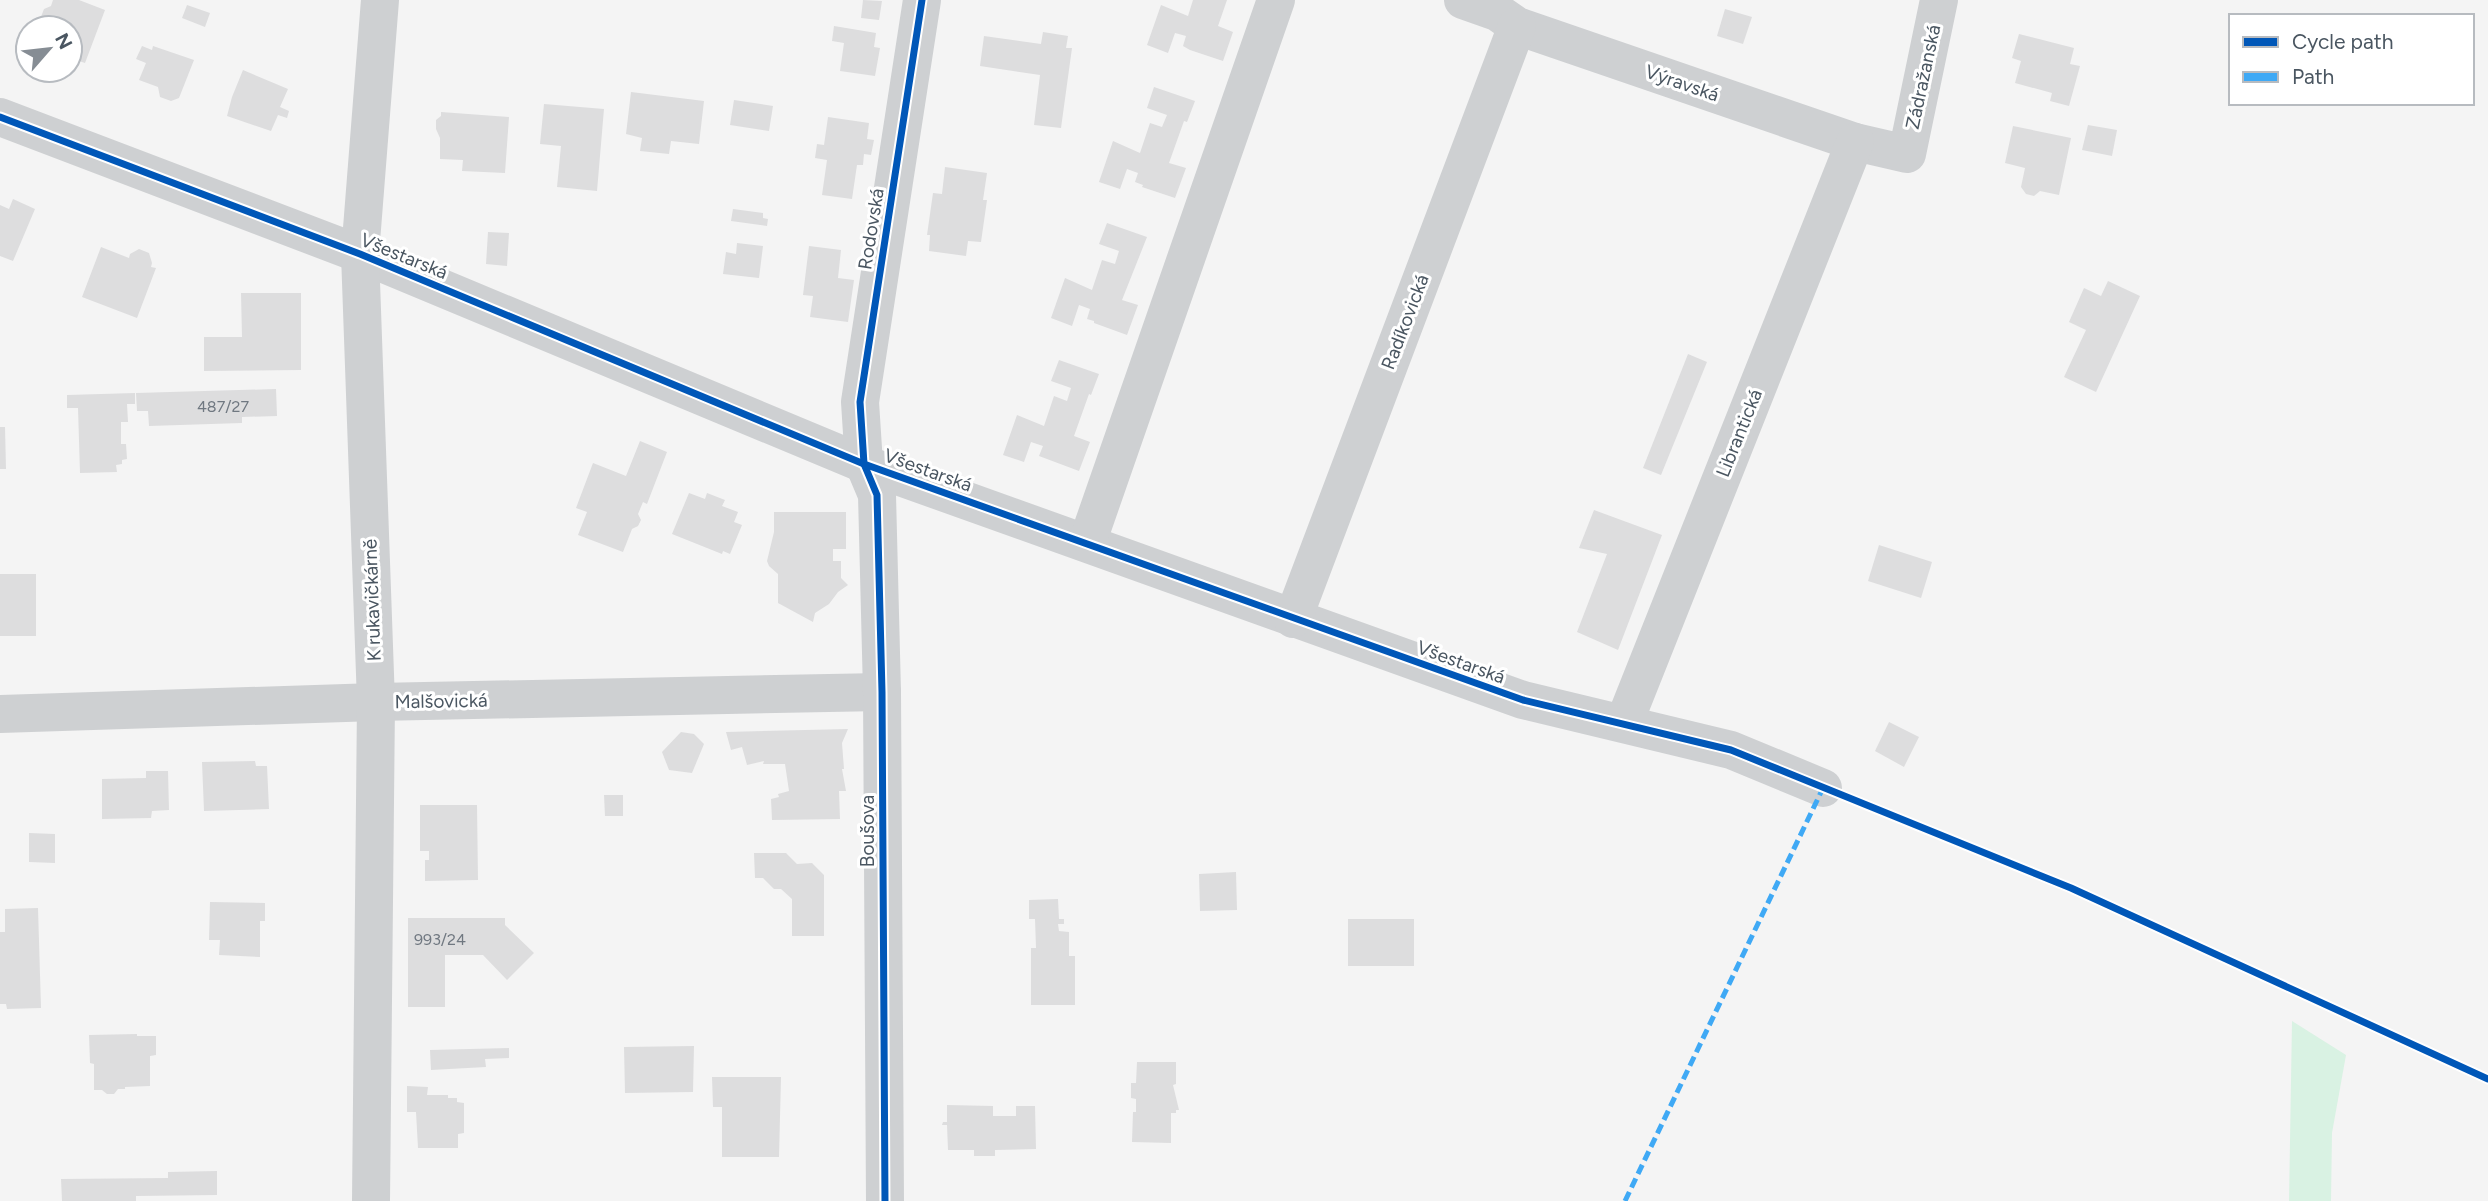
<svg xmlns="http://www.w3.org/2000/svg" width="2488" height="1201" font-family="Figtree,sans-serif">
	<style>
		.grass { fill: #d9f2e3 }
		.building { fill: #ddddde }
		.lines { fill: none; stroke-linecap: round; stroke-linejoin: round }
		.minor { stroke: #ced0d2; stroke-width: 38 }
		.quiet { stroke: #3fa9f5; stroke-width: 5; stroke-dasharray: 10 5; stroke-linecap: butt }
		.cycleway-casing { stroke: #fff; stroke-width: 11 }
		.cycleway { stroke: #0057b8; stroke-width: 7 }
		.labels { text-anchor: middle; dominant-baseline: central; stroke-width: 6; stroke-linejoin: round; paint-order: stroke }
		.number-label { font-size: 16px; fill: #707881 }
		.street-label { font-size: 19px; fill: #4a5661; stroke: #fff }
	</style>
	<rect width="100%" height="100%" fill="#f4f4f4"/>
	<path class="grass" d="M2292,1021L2346,1055L2332,1133L2331,1201H2289Z"/>
	<g class="building">
		<path d="M53,0H79L105,10L85,63L70,58V28H41L39,22L44,9L51,6Z"/>
		<path d="M863,0L882,1L879,20L861,18Z"/>
		<path d="M1193,0H1227L1218,26L1233,32L1223,61L1190,50L1183,46L1186,36L1175,33L1168,53L1147,45L1161,5L1188,16Z"/>
		<path d="M187,5L210,13L205,27L182,18Z"/>
		<path d="M1725,9L1752,17L1743,44L1717,36Z"/>
		<path d="M834,26L876,33L874,47L880,48L875,76L840,71L844,43L832,41Z"/>
		<path d="M1043,32L1068,36L1066,48H1072L1061,128L1034,125L1040,75L980,66L984,36L1041,44Z"/>
		<path d="M2019,34L2074,48L2070,64L2080,66L2069,106L2050,101L2052,93L2015,83L2021,61L2012,58Z"/>
		<path d="M142,46L152,50L153,46L194,60L179,98L171,101L160,97L158,87L139,80L146,63L136,59Z"/>
		<path d="M243,70L288,89L280,107L289,111L287,118L278,115L271,131L227,116L232,97Z"/>
		<path d="M1154,87L1195,101L1187,122L1184,121L1169,163L1186,168L1175,198L1142,187L1143,185L1135,182L1138,173L1127,169L1120,189L1099,182L1113,141L1140,153L1150,123L1162,127L1167,115L1147,108Z"/>
		<path d="M631,92L704,101L699,144L671,141L669,154L640,151L642,138L626,134Z"/>
		<path d="M734,100L773,106L769,131L730,125Z"/>
		<path d="M544,104L604,109L597,191L557,187L561,146L540,144Z"/>
		<path d="M441,112L509,117L505,173L462,171L463,160L440,159V138L436,129V120L441,116Z"/>
		<path d="M828,117L869,123L867,139L874,140L871,155L864,154L863,165H857L852,199L822,195L827,160L815,158L817,144L824,145Z"/>
		<path d="M2088,125L2117,130L2112,156L2082,150Z"/>
		<path d="M2013,126L2071,138L2059,195L2040,191L2034,196L2026,194L2021,187L2025,168L2005,163Z"/>
		<path d="M945,167L987,173L983,200H987L981,242L968,241L966,256L929,251L930,235H927L933,193L942,194Z"/>
		<path d="M13,199L35,209L13,261L0,256V205L9,209Z"/>
		<path d="M733,209L763,213V218L768,219L767,226L731,221Z"/>
		<path d="M1107,223L1147,237L1122,300L1138,305L1127,335L1094,323V321L1087,319L1090,309L1079,305L1072,326L1051,318L1065,278L1092,290L1102,260L1115,264L1119,251L1099,244Z"/>
		<path d="M488,232L509,233L507,266L486,264Z"/>
		<path d="M737,243L763,246L759,278L723,274L726,252L736,254Z"/>
		<path d="M809,246L841,250L838,278L854,280L848,322L810,317L813,296L803,295Z"/>
		<path d="M101,247L129,258L130,254L139,249L149,253L152,263L151,267L156,268L137,318L82,297Z"/>
		<path d="M2108,281L2140,296L2096,392L2064,377L2086,330L2069,322L2084,288L2101,296Z"/>
		<path d="M241,293H301V370L204,371V337H242Z"/>
		<path d="M1688,354L1707,362L1661,475L1643,468Z"/>
		<path d="M1059,360L1099,374L1091,395L1089,394L1074,436L1090,442L1079,471L1039,456L1043,446L1031,442L1024,462L1003,455L1017,415L1044,426L1054,396L1067,401L1071,388L1051,381Z"/>
		<path d="M276,389L277,416L242,417V423L149,426L148,411H137L136,393Z"/>
		<path d="M135,393V404H127L128,422H121V444H126L127,459L122,460V464L116,465L117,472L80,473L78,408H67V395Z"/>
		<path d="M0,427H5L6,469H0Z"/>
		<path d="M640,441L667,452L647,504L643,502L638,514L641,520L638,526L632,529L623,552L578,535L587,512L576,508L593,463L626,476Z"/>
		<path d="M689,493L705,499L707,493L725,500L722,506L738,512L734,522L742,525L730,554L723,551L722,554L672,534Z"/>
		<path d="M1594,510L1662,535L1618,650L1577,632L1607,554L1579,548Z"/>
		<path d="M774,512H846V549H833V561H841V578L848,585L838,592L829,604L815,613L813,622L778,603V574L769,566L767,561L774,532Z"/>
		<path d="M1879,545L1932,562L1921,598L1868,581Z"/>
		<rect x="0" y="574" width="36" height="62"/>
		<path d="M1889,722L1919,737L1904,767L1875,751Z"/>
		<path d="M848,729L842,743L844,769H842L846,791H839L840,819L772,820L771,799L779,797L778,794L789,791L785,764H763L764,761L747,765L742,747L731,750L726,732Z"/>
		<path d="M681,732L694,734L704,744L692,773L669,770L662,752Z"/>
		<path d="M255,761L256,766H267L269,809L204,811L202,762Z"/>
		<path d="M146,771H168L169,810L152,811L151,818L102,819V779L146,778Z"/>
		<path d="M604,795H623V816H605Z"/>
		<path d="M420,805H477L478,880L425,881V860H429V851H420Z"/>
		<path d="M29,833L55,834V863L29,862Z"/>
		<path d="M754,853H786L797,864L812,863L824,875V936H792V899L781,889H774L763,878H755Z"/>
		<path d="M1236,872L1237,910L1200,911L1199,874Z"/>
		<path d="M1058,899L1059,919H1064V924H1058L1059,931L1069,932V956H1075V1005H1031V948H1036L1035,919H1029V900Z"/>
		<path d="M210,902L265,903V921H260V957L219,955L220,940H209Z"/>
		<path d="M38,908L41,1008L7,1009L6,1004H0V932H5V909Z"/>
		<path d="M408,918H505V925L534,953L507,980L483,955H445V1007H408Z"/>
		<rect x="1348" y="919" width="66" height="47"/>
		<path d="M137,1034V1036H156V1055L150,1056V1086L125,1087V1089H118L114,1094H107L102,1090H94V1064L90,1063L89,1035Z"/>
		<path d="M694,1046L693,1092L625,1093L624,1047Z"/>
		<path d="M509,1048V1058L485,1059L486,1067L431,1070L430,1050Z"/>
		<path d="M1137,1062H1176V1084L1173,1085L1179,1110H1176V1113H1171V1143L1132,1142L1133,1112H1136V1099L1131,1098V1083H1136Z"/>
		<path d="M712,1077H781L779,1157H722V1107H713Z"/>
		<path d="M407,1086L428,1087L427,1095H448V1098H457V1102L464,1103V1133L458,1134V1148H418L416,1112H407Z"/>
		<path d="M947,1105L993,1106V1116H1016V1106H1035L1036,1149L995,1150V1156H974V1150H948L947,1125H942L943,1122H947Z"/>
		<path d="M217,1171V1195L136,1196V1201H62L61,1179L168,1178V1172Z"/>
	</g>
	<g class="lines">
		<g class="minor">
			<path d="M1463,0L1497,12L1517,26L1855,142L1907,154L1939,0"/>
			<path d="M0,117L360,254L864,464L1523,700L1731,750L1823,788"/>
			<path d="M1087,543L1276,0"/>
			<path d="M1293,619L1517,26"/>
			<path d="M0,714L376,702L882,692"/>
			<path d="M1624,723L1855,142"/>
			<path d="M371,1201L376,702L360,254L380,0"/>
			<path d="M885,1201L882,692L877,495L864,464L860,402L922,0"/>
		</g>
		<path class="quiet" d="M1625,1201L1823,788L1828,790"/>
		<defs>
			<g id="cycleway">
				<path d="M0,117L360,254L864,464L1523,700L1731,750L2071,888L2488,1079"/>
				<path d="M885,1201L882,692L877,495L864,464L860,402L922,0"/>
			</g>
		</defs>
		<use href="#cycleway" class="cycleway-casing"/>
		<use href="#cycleway" class="cycleway"/>
	</g>
	<g class="labels">
		<g class="number-label">
			<text x="223" y="406">487/27</text>
			<text x="440" y="939">993/24</text>
		</g>
		<g class="street-label">
			<text transform="translate(1923 77) rotate(-78)">Zádražanská</text>
			<text transform="translate(1682 83) rotate(19)">Výravská</text>
			<text transform="translate(871 229) rotate(-81)">Rodovská</text>
			<text transform="translate(404 256) rotate(22)">Všestarská</text>
			<text transform="translate(1405 322) rotate(-69)">Radíkovická</text>
			<text transform="translate(1739 433) rotate(-68)">Librantická</text>
			<text transform="translate(928 470) rotate(20)">Všestarská</text>
			<text transform="translate(372 600) rotate(-92)">K rukavičkárně</text>
			<text transform="translate(1461 662) rotate(20)">Všestarská</text>
			<text transform="translate(441 701) rotate(-1)">Malšovická</text>
			<text transform="translate(867 831) rotate(-90)">Boušova</text>
		</g>
	</g>
	<rect x="2229" y="14" width="245" height="91" fill="#ffffff" stroke="#b7bbc0" stroke-width="2"/>
	<rect x="2243" y="37" width="35" height="10" fill="#0057b8" stroke="#b7bbc0" stroke-width="2"/>
	<text x="2292" y="49" font-size="21" fill="#4a5661">Cycle path</text>
	<rect x="2243" y="72" width="35" height="10" fill="#3fa9f5" stroke="#b7bbc0" stroke-width="2"/>
	<text x="2292" y="84" font-size="21" fill="#4a5661">Path</text>
	<g transform="translate(49 49) rotate(62)"><circle r="33" fill="#ffffff" stroke="#b7bbc0" stroke-width="2"/>
	<path d="M0-5L12 26L0 18L-12 26Z" fill="#868d94"/>
	<text y="-10" font-size="19" font-weight="bold" text-anchor="middle" fill="#4a5661">N</text>
	</g>
</svg>
